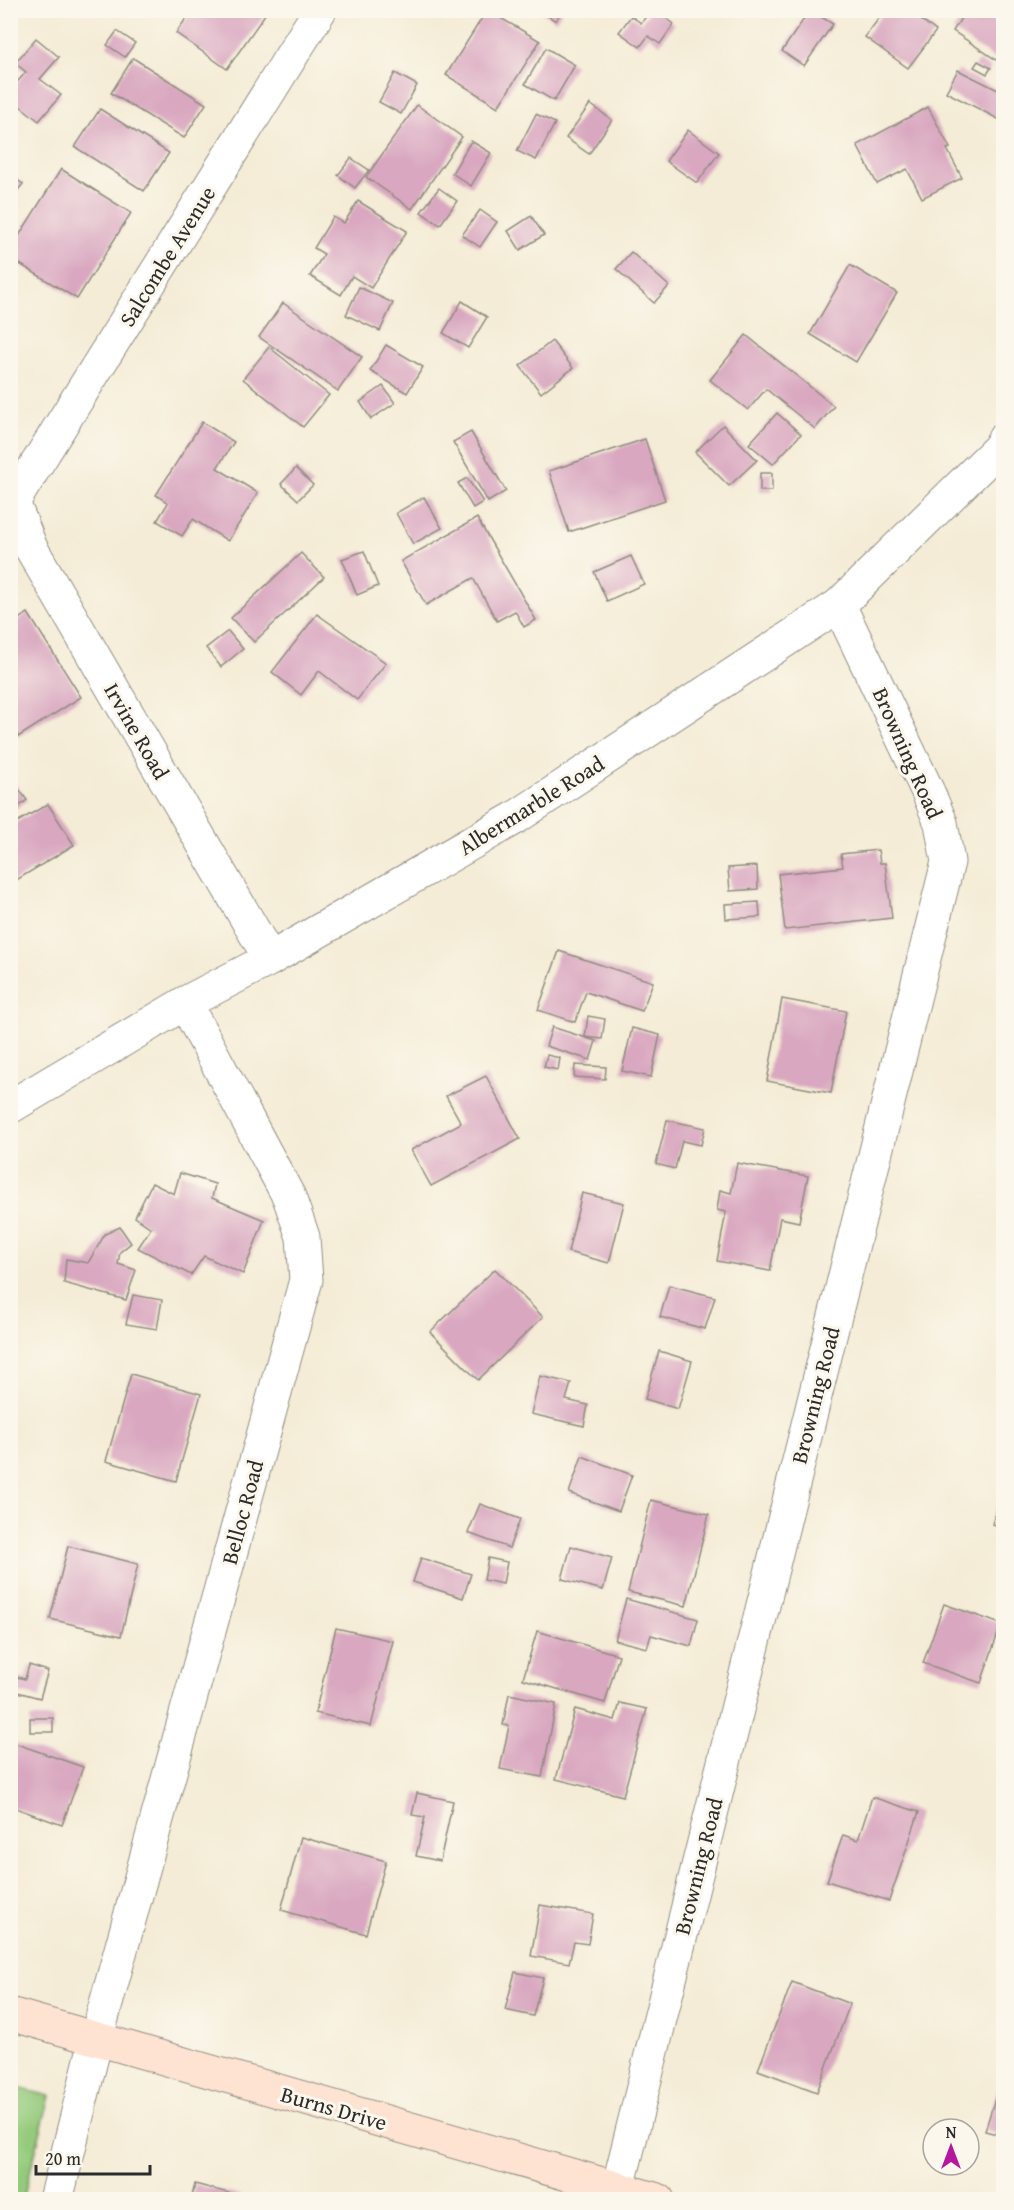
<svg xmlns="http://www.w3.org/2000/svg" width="1014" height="2210" font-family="'Gentium Book Plus',serif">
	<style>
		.green { fill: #94ca7c; stroke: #607a54; stroke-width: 1.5 }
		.building { fill: #d9a7c0 }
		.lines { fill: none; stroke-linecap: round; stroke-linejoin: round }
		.minor-casing { stroke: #908c80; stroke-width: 35 }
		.secondary-casing { stroke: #908c80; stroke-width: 35 }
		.minor { stroke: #fff; stroke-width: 33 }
		.secondary { stroke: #fee3d2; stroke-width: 33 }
		.labels { text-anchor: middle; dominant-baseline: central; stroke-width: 6; stroke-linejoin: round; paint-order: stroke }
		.street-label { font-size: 22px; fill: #2b2b2b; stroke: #fbf7ec }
	</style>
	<rect width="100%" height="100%" fill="#fbf7ec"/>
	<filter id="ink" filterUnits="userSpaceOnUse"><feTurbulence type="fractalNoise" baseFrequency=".0167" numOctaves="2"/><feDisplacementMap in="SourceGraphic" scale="12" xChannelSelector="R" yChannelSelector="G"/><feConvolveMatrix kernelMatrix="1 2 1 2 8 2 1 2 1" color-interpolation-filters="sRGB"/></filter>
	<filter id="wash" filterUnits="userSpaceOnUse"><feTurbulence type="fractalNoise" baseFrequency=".008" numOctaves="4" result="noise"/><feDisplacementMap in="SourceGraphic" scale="24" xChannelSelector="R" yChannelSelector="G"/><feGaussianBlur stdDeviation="1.35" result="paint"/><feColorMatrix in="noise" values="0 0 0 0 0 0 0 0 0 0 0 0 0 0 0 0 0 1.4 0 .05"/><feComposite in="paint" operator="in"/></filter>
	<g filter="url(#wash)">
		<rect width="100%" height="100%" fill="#f4ecd6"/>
		<path class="green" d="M10,2086L50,2096L23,2199H11Z"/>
		<g id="blocks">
			<g class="building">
				<path d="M192,10H268L227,69L176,33Z"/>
				<path d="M487,10L540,41L498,107L446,75Z"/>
				<path d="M538,10H562L556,21Z"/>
				<path d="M651,10H655L674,24L660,44L648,36L640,47L619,32L631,16L641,23Z"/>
				<path d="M810,10L833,24L804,66L782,51Z"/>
				<path d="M885,10H907L936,31L908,68L865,37Z"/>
				<path d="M966,10H1004V65L953,31Z"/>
				<path d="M117,31L135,43L125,57L107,45Z"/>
				<path d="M36,38L59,57L40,79L61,95L39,121L10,98V90L26,72L15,63Z"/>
				<path d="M546,48L575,65L554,101L525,84Z"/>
				<path d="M133,58L206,104L184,138L111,93Z"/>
				<path d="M978,61L991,68L987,74L974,67Z"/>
				<path d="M958,70L1004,93V122L946,92Z"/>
				<path d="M395,73L417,85L401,114L379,102Z"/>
				<path d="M590,104L612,120L589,154L566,138Z"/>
				<path d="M417,105L462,137L412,209L366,177Z"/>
				<path d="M928,107L950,148L947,149L962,178L922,198L907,169L877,184L857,145Z"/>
				<path d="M100,109L169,153L144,191L75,147Z"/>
				<path d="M536,114L555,123L536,160L517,151Z"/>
				<path d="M688,130L719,153L697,183L666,161Z"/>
				<path d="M471,141L491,153L471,186L452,173Z"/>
				<path d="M351,158L369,170L355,188L338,175Z"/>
				<path d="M61,169L131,213L77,299L10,258V250Z"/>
				<path d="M10,175L23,184L12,197L10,196Z"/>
				<path d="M439,188L457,201L440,225L421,212Z"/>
				<path d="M358,201L407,231L371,288L352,276L341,295L310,276L324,254L314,248L333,217L344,223Z"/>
				<path d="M480,210L497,222L480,247L462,235Z"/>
				<path d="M531,216L544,235L520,250L508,231Z"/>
				<path d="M631,252L669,286L654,303L616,269Z"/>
				<path d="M850,265L897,293L856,362L810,334Z"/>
				<path d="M359,287L393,303L380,331L346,315Z"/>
				<path d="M462,301L487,317L468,348L443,333Z"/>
				<path d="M283,303L362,357L338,391L259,337Z"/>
				<path d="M746,335L834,406L815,429L766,389L748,410L710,380Z"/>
				<path d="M552,341L573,368L541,393L520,366Z"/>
				<path d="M386,345L423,367L407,393L370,371Z"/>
				<path d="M269,347L329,395L303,427L243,379Z"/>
				<path d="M383,386L395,403L371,419L360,402Z"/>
				<path d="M777,413L801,434L773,464L749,444Z"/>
				<path d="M202,422L234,442L217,468L258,493L228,541L193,519L182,536L157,521L168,503L156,495Z"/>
				<path d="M723,425L757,460L729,486L695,452Z"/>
				<path d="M471,432L506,491L488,502L453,442Z"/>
				<path d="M645,439L665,500L569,532L549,471Z"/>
				<path d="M296,468L313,485L298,500L281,484Z"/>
				<rect x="760" y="473" width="12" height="18"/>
				<path d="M467,478L483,502L473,508L458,483Z"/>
				<path d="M424,497L442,528L413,544L396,513Z"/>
				<path d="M477,518L536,620L524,627L515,611L497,621L473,578L426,605L401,561Z"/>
				<path d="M364,551L378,586L357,595L342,559Z"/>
				<path d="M301,553L324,577L254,642L231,618Z"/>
				<path d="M631,556L644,584L607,601L594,572Z"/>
				<path d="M28,613L81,697L18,737L17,734L10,738V624Z"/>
				<path d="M317,614L386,663L357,700L319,671L301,695L272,672Z"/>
				<path d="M228,631L243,649L221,667L206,648Z"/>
				<path d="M13,781L27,800L10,813V783Z"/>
				<path d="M48,804L74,845L10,884V826Z"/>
				<path d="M878,850L880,863H885L892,918L785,930L778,874L843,867L841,854Z"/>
				<path d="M757,866L758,889L730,891L728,868Z"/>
				<path d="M759,902L760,917L726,919L725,904Z"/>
				<path d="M559,951L653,982L642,1011L586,992L575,1022L538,1010Z"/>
				<path d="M782,999L846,1011L831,1093L767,1081Z"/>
				<path d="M588,1016L605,1019L602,1039L585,1037Z"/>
				<path d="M552,1027L596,1041L590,1060L546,1046Z"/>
				<path d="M632,1028L660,1035L651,1077L622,1071Z"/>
				<path d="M547,1055L560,1058L558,1070L544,1067Z"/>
				<path d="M575,1065L606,1067L605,1079L574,1077Z"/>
				<path d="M486,1076L520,1139L431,1186L411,1150L461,1123L446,1096Z"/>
				<path d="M667,1120L705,1128L701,1145L682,1141L675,1169L656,1164Z"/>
				<path d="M737,1163L808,1176L799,1222L780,1218L770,1271L717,1261L726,1212L717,1210L720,1190L731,1193Z"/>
				<path d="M180,1173L215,1184L212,1198L264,1220L243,1274L204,1256L191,1275L138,1248L151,1228L135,1217L152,1183L174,1194Z"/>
				<path d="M582,1193L624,1203L609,1263L568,1252Z"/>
				<path d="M120,1227L131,1243L120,1252L118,1264L136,1270L126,1300L64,1283L66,1259L88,1263L105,1234Z"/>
				<path d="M495,1269L543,1317L478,1380L430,1332Z"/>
				<path d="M669,1285L715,1297L705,1329L660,1317Z"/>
				<path d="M133,1295L162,1300L157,1329L126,1324Z"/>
				<path d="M659,1351L692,1361L678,1409L645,1399Z"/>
				<path d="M131,1374L201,1394L176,1481L106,1461Z"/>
				<path d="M540,1376L571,1383L566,1400L588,1405L584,1426L531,1414Z"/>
				<path d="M582,1456L632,1475L619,1511L569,1493Z"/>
				<path d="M1004,1484V1527L992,1524Z"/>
				<path d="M651,1500L709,1514L686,1606L628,1592Z"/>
				<path d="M480,1504L520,1519L509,1548L468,1533Z"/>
				<path d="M68,1546L138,1564L121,1636L50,1619Z"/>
				<path d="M571,1546L612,1558L603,1590L562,1579Z"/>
				<path d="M421,1558L471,1574L463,1598L413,1582Z"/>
				<path d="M488,1558L507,1562L503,1584L484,1580Z"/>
				<path d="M626,1599L698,1619L691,1646L651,1635L647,1648L615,1640Z"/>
				<path d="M944,1604L1001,1624L981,1683L923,1663Z"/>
				<path d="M336,1628L393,1641L371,1726L315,1713Z"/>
				<path d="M537,1631L619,1655L605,1703L523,1679Z"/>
				<path d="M29,1665L48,1671L40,1698L10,1690L13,1676L25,1679Z"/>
				<path d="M509,1694L556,1704L542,1777L500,1769L509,1726L503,1725Z"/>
				<path d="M620,1703L647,1709L623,1796L556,1779L575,1709L615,1720Z"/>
				<rect x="30" y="1718" width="23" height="14"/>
				<path d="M11,1742L83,1767L62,1825L10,1806Z"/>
				<path d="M417,1793L453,1801L440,1861L416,1856L425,1817L412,1815Z"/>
				<path d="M872,1797L919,1812L889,1901L827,1881L843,1835L858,1840Z"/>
				<path d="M301,1837L386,1861L366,1934L281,1910Z"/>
				<path d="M540,1905L593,1914L588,1944L574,1942L569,1963L531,1956Z"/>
				<path d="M515,1972L543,1978L533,2016L505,2010Z"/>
				<path d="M792,1982L850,2004L817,2092L758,2070Z"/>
				<path d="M1004,2069V2136L985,2131Z"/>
				<path d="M195,2184L251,2199V2200H191Z"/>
			</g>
		</g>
	</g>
	<g filter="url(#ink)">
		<use href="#blocks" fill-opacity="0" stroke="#908c80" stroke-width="1.5"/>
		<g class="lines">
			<defs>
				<g id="minor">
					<path d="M10,500L13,502L31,548L270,959"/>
					<path d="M13,502L320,10"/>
					<path d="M10,1107L185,1003L270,959L515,818L839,605L999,448L1004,439"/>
					<path d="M56,2200L96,2040L306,1280L303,1237L289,1197L185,1003"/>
					<path d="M615,2200L948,862L941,823L928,792L839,605"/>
				</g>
				<path id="secondary" d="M10,2014L658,2200"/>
			</defs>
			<use href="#minor" class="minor-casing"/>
			<use href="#secondary" class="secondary-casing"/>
			<use href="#minor" class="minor"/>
			<use href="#secondary" class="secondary"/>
		</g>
	</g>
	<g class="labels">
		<g class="street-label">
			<text transform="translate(167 256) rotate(-58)">Salcombe Avenue</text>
			<text transform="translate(137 731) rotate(60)">Irvine Road</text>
			<text transform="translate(908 753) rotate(66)">Browning Road</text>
			<text transform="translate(531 805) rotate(-32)">Albermarble Road</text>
			<text transform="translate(815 1395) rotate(-76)">Browning Road</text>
			<text transform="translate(242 1512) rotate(-75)">Belloc Road</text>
			<text transform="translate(698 1866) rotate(-76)">Browning Road</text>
			<text transform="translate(334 2108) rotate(16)">Burns Drive</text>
		</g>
	</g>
	<rect width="1014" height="2210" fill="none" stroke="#fbf7ec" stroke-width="36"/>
	<g transform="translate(951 2147)"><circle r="28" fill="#fbf7ec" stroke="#a8a59f" stroke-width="1.5"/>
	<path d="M0-4.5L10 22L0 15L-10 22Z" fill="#b5179e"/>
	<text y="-9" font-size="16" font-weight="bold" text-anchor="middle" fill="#2b2b2b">N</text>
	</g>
	<path d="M36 2165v9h114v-9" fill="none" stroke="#2b2b2b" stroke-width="3"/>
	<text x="45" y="2165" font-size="18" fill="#2b2b2b" stroke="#fbf7ec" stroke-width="4.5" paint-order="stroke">20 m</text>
</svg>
